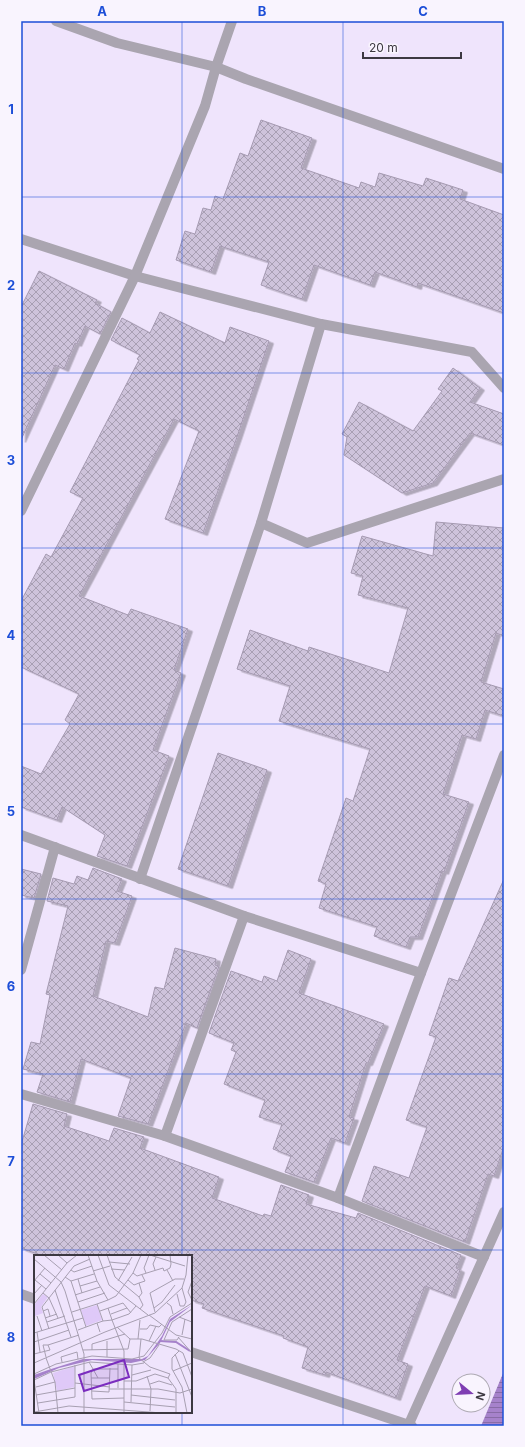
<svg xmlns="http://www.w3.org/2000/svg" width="525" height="1447" font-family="Inter,sans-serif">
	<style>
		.water { fill: url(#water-rules) }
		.building { fill: url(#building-cross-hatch); stroke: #a59ab1; filter: url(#shadow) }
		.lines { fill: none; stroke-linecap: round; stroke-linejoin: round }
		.minor { stroke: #aaa5b0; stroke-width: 10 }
		.grid { fill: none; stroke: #1d4ed8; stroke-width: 1; stroke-opacity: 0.55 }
		.inset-river { fill: none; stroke: #a682cb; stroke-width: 2 }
		.inset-road { fill: none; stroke: #a79fb1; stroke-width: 1 }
		.view { fill: #7b2cbf; fill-opacity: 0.15; stroke: #7b2cbf; stroke-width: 2 }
		.inset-edge { fill: none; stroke: #3c3841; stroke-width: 2 }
		.neatline { fill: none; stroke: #1d4ed8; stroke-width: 1.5 }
		.grid-label { font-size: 13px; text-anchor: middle; font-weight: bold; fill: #1d4ed8 }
	</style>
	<defs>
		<pattern id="water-rules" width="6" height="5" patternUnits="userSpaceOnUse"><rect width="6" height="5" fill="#a682cb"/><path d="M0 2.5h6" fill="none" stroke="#886ba6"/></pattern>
		<pattern id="building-cross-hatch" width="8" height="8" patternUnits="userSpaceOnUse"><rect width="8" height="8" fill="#cec3db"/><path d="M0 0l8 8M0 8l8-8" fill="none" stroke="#a89fb3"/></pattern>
		<filter id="shadow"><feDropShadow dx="4.5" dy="2.5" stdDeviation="0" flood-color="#0004"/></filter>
	</defs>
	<rect width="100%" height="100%" fill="#efe4fc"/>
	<path class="water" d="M504,1371V1426H481Z"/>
	<g class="building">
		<path d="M261,120L312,138L301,168L359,188L361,182L375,187L379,173L423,186L426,178L463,190L460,199L504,215V313L418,283L417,287L375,272L370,285L314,265L302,299L261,285L269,262L220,246L211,272L176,260L185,231L195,234L203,208L211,210L215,196L223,199L240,153L248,156Z"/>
		<path d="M39,271L97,300L95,303L111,312L100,334L85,326L77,344L75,343L64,369L55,365L21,440V307Z"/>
		<path d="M160,312L225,343L230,327L269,341L237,437L203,533L165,519L199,431L174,419L79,596L128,615L131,609L188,629L174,670L181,673L153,750L169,756L127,866L97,856L105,835L62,807L57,820L21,807V766L41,774L70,724L65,720L79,694L21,667V601L46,554L51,557L83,498L70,492L139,360L137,359L140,355L111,340L122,318L150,333Z"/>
		<path d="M453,368L480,388L470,402L504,414V445L470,433L433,483L402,493L344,455L347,437L342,434L359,402L413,431L442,391L438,389Z"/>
		<path d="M436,522L504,528V636L496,633L481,682L504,689V716L485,710L476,739L462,735L443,794L469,802L444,872L442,871L418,937H410L406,947L374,936L377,927L319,908L326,884L318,881L346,798L353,801L370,749L279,721L290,686L237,669L250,630L308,651L309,647L389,673L408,608L358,595L363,576L351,573L362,536L433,556Z"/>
		<path d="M218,753L267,770L228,886L178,869Z"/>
		<path d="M93,868L122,879L117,891L132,896L115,943L106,941L93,996L148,1017L155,987L164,989L175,948L216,959L215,965L219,966L197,1028L186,1023L148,1124L118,1116L131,1078L81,1059L70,1102L37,1092L43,1074L23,1069L31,1042L40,1044L50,995L46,994L68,906L47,901L53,878L74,884L77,876L88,880Z"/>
		<path d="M21,869L41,874L34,898L21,895Z"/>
		<path d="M504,879V1146L494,1176L488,1174L465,1242L362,1201L374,1166L409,1178L427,1127L406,1120L436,1037L429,1035L449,978L458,981Z"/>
		<path d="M288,950L311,959L299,993L384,1024L368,1063H366L349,1117L354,1118L345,1143L331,1138L314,1182L285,1172L291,1156L273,1149L282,1124L259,1117L265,1100L224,1084L236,1052L231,1050L234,1043L209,1033L231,971L262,982L264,976L277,981Z"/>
		<path d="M33,1104L67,1114L64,1126L109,1141L114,1128L144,1137L140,1148L219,1177L212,1198L263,1216L264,1214L271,1216L281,1185L309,1195L306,1204L356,1218L358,1213L461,1255L456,1268L460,1270L451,1296L425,1286L397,1360L408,1364L396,1398L326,1372L325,1375L302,1368L308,1347L283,1338L284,1336L202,1308L204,1304L191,1300V1256H43L21,1248V1145Z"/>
	</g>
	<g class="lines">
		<g class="minor">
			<path d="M56,21L117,43L216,67L246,79L504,169"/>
			<path d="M21,239L135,276L321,324L472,352L504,388"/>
			<path d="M21,511L135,276L205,106L216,67L232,21"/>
			<path d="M261,523L307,543L504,479"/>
			<path d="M21,835L244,916L421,973"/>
			<path d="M140,879L261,523L321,324"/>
			<path d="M21,970L55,847"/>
			<path d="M21,1094L165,1136L338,1198L484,1257"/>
			<path d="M165,1136L244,916"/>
			<path d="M338,1198L421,973L504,755"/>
			<path d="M21,1294L35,1299"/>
			<path d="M191,1352L412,1426"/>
			<path d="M408,1426L504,1212"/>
		</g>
	</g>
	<path class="grid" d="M182,21V1256M343,21V1426M21,197H504M21,373H504M21,548H504M21,724H504M21,899H504M21,1074H504M21,1250H504M182,1412V1426"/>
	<g transform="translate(34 1255)">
		<rect width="158" height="158" fill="#efe4fc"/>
		<path d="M9,39L14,42L7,52L9,58L1,61L0,50ZM63,50L68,65L52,71L47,55ZM41,111L40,132L23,136L19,118Z" fill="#dfc9f8"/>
		<path d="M50 62a6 6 0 1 1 12 0a6 6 0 1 1-12 0Z" fill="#dfc9f8"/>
		<path d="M158,50L136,67L126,88L111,105L97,108L58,105L25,113L0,124V120L14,115L49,104H108L114,101L128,81L136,64Z" fill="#a682cb"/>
		<path class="inset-river" d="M126,86L142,87L156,96"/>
		<path class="inset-road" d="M10,0L28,15M24,0L33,8M54,0L63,26L74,45L63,49L69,66L63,68L66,77M64,0L75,30L114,60M73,0L81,22L105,42M116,0L151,11M0,4L27,27L31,36L50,99V158M75,7L96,9M77,14L91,15M37,15L40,17L58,11M121,15L119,9L122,2M133,15L139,26M59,16L76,11M99,18L103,21L129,13L130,16L136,13L137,9L136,0M112,18L110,13L115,0M6,19L17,28M31,22L37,26L52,72M44,24L48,38M1,25L12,34M94,25L100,30L105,28M0,26L11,13M37,26L60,19M84,26L98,2M158,26L154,37L158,45M46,31L63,26M21,35L37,82M9,38L15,43L40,11L56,4M0,39L8,30M143,39L146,51H150L152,47L148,33M41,40L66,32M74,45L82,41L99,18L107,0M44,47L71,38M133,48L137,51L139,59M0,49L33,8L43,0M120,53L128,47L141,30M106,54L109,50L105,42L108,38L105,28L111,26L108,20M9,56L14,54L16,61M66,56L89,48L97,58M38,57L63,49M121,57L116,38L141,24H150M77,59L93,53M115,60L142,80L158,84M3,61L8,76M145,62L158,67M11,63L23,59M69,66L78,65L74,53M13,67L31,61M15,74L8,52L15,43L24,63M106,74H113L116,70L125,72L128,69M44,75L63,68M3,77L6,97M0,78L49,63M148,80L151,64M144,82L158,98M145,82L143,85H130L138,67L158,54M96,84H108L142,94L149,98L158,122M104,84L106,65M107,84L105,103L116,112L136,119L134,123L142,134V158M73,86V102M115,86L122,71M0,87L35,75M49,95L94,94L96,84L83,72M58,95V89L91,79M145,96L138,103V114L148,132L153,158M0,99L16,95L14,90L45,80M141,99L158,142M12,102L9,90H14M12,103L21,127L24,158M28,107L27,102L43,97L44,104M55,107L64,123M109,107L116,103L125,90M0,108L71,77L121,58L148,33L152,20L154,0M59,114L57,118L58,144L90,143M59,114H84M139,116L158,108M0,119L22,109L58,101L98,104L110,101L128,78L136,62L158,48M98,120L117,115M113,121L117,134L116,156M57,123H76M0,125L17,117L56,107L98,110L110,108M0,125L5,158M90,126H102L121,119L134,123M41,128L76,132M116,129L125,126L138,130M2,132L21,127M84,133V109M75,134H124L146,138L158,134M58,136L75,137L76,113M2,140L41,133M97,140L141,145M90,147L141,152M97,147L98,110M4,148L41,142V110M0,157L35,151L128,158M90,158V96L78,65L95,59L102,51"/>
		<path class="view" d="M90,105L95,122L50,136L45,120Z"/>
		<rect width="158" height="158" class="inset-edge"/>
	</g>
	<rect width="525" height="1447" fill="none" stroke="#f9f4fe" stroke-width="44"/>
	<g transform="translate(471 1393) rotate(108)"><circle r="19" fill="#f9f4fe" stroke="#ada9b2"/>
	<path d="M0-3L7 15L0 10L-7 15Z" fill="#7f3eb3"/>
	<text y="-6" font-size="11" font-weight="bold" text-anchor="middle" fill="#3c3841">N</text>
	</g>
	<path d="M363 52v6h98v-6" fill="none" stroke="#3c3841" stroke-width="2"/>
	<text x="369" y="52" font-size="12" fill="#3c3841" stroke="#f9f4fe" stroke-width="3" paint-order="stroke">20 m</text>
	<rect x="22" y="22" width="481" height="1403" class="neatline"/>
	<g class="grid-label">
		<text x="102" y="16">A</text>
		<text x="262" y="16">B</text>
		<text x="423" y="16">C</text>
		<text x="11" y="114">1</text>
		<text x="11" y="290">2</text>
		<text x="11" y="465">3</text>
		<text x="11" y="640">4</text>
		<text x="11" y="816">5</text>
		<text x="11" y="991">6</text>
		<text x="11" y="1166">7</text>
		<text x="11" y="1342">8</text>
	</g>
</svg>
